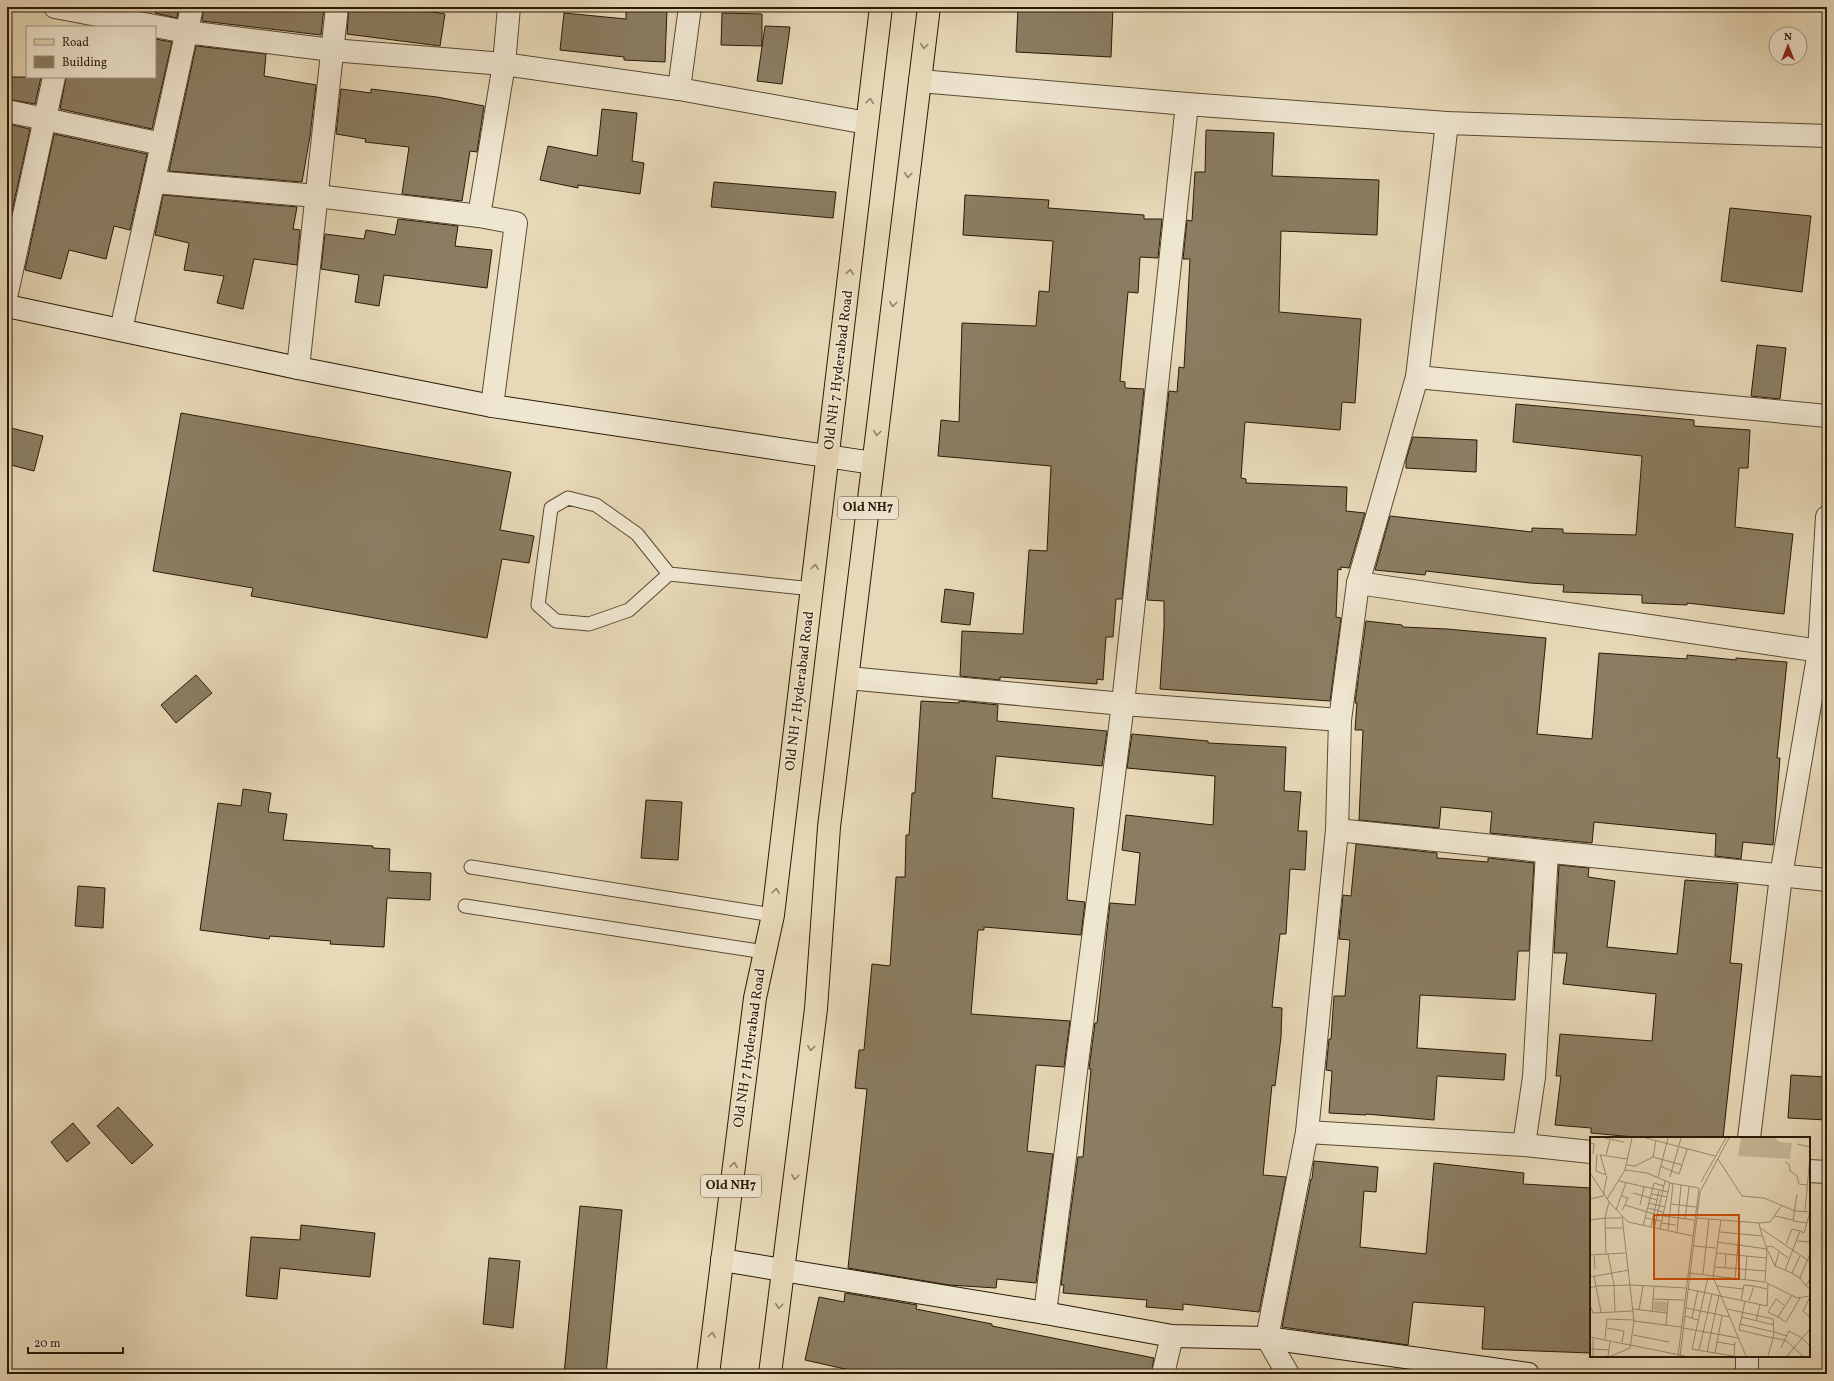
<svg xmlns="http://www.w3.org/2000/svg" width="1834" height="1381" font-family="Vollkorn,serif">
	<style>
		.building { fill: #8b7d62; stroke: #281a05 }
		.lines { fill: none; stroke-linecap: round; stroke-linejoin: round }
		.service-casing { stroke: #584a32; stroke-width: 15 }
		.minor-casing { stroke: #584a32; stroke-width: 24 }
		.secondary-casing { stroke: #281a05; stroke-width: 24 }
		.primary-casing { stroke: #281a05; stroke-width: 24 }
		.service { stroke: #efe6d0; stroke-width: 13 }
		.minor { stroke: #efe6d0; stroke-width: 22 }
		.secondary { stroke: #efe6d0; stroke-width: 22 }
		.primary { stroke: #e7d8b7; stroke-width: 22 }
		.oneway { stroke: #918267 }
		.labels { text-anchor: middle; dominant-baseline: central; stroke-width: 3; stroke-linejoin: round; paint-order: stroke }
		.shield { fill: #efe6d0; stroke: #645742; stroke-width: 1 }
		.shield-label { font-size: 13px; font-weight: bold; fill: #281a05 }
		.street-label { font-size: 14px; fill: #281a05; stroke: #efe6d0 }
		.inset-road { fill: none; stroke: #9b8c70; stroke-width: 1 }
		.view { fill: #cb500b; fill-opacity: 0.15; stroke: #cb500b; stroke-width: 2 }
		.inset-edge { fill: none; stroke: #281a05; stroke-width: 2 }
	</style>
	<rect width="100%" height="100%" fill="#e7d8b7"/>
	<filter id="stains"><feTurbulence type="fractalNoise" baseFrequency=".005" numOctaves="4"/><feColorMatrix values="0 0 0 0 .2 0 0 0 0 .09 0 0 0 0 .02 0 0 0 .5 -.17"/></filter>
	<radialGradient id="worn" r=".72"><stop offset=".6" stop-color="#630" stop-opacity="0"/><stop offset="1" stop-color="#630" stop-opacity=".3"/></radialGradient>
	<g class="building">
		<path d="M155,7H179L177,18L155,13Z"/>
		<path d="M204,7H324L321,35L202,21Z"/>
		<path d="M349,7H400L445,14L440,46L347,34Z"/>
		<path d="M626,7L667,9L665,62L624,60V57L560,50L564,13L626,19Z"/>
		<path d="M1018,7H1113L1111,57L1016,52Z"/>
		<path d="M722,13L762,14V46L721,45Z"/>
		<path d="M765,26L790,27L782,84L757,81Z"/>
		<path d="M155,39L172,42L152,129L60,109L66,77H155Z"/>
		<path d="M196,46L266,54L264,76L316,85L310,136L302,182L169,171Z"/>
		<path d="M7,77H41L35,104L7,99Z"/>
		<path d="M341,89L371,93V89L437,97L484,106L477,152L470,151L462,201L402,194L409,147L365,142L366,139L336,134Z"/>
		<path d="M602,109L637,113L632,161L644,163L640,194L578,185V188L540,180L548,146L597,156Z"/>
		<path d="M7,124L30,129L7,234Z"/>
		<path d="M1206,130L1274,133L1272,176L1379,180L1377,235L1281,231L1279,312L1361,319L1355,403L1342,402L1340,430L1245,422L1241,478L1246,479V483L1347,487L1346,511L1365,513L1349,568L1341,567V570L1338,569L1336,617L1341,618L1330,701L1160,689L1164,627V601L1147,600L1169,391L1177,392L1179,367L1184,368L1190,259H1183L1187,220L1192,221L1195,172H1205Z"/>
		<path d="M54,134L147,154L130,230L114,226L106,259L69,250L61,279L25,270Z"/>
		<path d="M714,182L836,192L833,218L711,207Z"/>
		<path d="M163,195L297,207L293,229L300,230L297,265L254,259L243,309L217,303L224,276L184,270L189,243L155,235Z"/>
		<path d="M965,195L1049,200L1048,208L1144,215V219H1162L1158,258L1140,257L1138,293L1128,292L1120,381L1125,382V388L1144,389L1122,599H1116L1113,637H1106L1103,680L1097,679V684L1000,677V680L960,676L962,631L1023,634L1029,550L1047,551L1051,466L938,456L941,420L959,422L962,323L1036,326L1039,291L1049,292L1053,241L963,235Z"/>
		<path d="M1730,208L1811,216L1802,292L1721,281Z"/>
		<path d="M398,219L458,226L455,246L492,250L487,288L384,275L379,306L355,302L359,275L321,269L325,234L364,239L366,230L395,235Z"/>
		<path d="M1757,345L1786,348L1780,399L1751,396Z"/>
		<path d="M1516,404L1694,420V426L1750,430L1748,468H1739L1735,527L1793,534L1784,614L1687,603V605L1642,603V595L1563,592L1564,585L1530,583L1426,571L1425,575L1375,570L1390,516L1532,532V528L1563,529V533L1636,535L1642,456L1513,442Z"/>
		<path d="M181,413L511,472L500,530L534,536L529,563L502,559L487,638L251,596L253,588L153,571Z"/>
		<path d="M7,427L43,436L34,471L7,464Z"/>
		<path d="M1413,437L1477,440L1476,472L1406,468V460Z"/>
		<path d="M945,589L974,593L970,625L941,622Z"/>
		<path d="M1366,621L1402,625L1403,627L1447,629L1546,638L1537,734L1592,739L1599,653L1687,659V655L1736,660V658L1787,662L1777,758H1780L1773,845L1743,842L1741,859L1715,856L1716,834L1594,822L1592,843L1490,833L1492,812L1441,807L1439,828L1359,820L1363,730H1355L1357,703H1355Z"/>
		<path d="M196,675L212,693L176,723L161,705Z"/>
		<path d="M921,701L959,703V701L998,705L997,721L1107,731L1102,766L996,756L992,798L1074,808L1067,900L1085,902L1081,935L984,927V930H978L971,1014L1070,1021L1064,1067L1036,1065L1027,1151L1053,1154L1036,1283L997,1279L996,1288L949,1285L848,1268L867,1089L855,1088L859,1050H864L872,964L890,966L896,877H905L906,835H909L912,793H915Z"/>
		<path d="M1132,734L1208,741V743L1286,747L1284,791L1301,792L1298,831H1307L1305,870L1290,869L1286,934H1280L1272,1007L1282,1008L1281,1037L1275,1086L1272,1085L1263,1175L1286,1177L1259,1312L1183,1304V1310L1146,1307L1147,1300L1063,1293L1064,1285H1061L1078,1157H1083L1091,1069H1089L1095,1023H1097L1110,903L1135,905L1140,853L1122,850L1126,815L1213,825L1215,776L1127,768Z"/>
		<path d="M243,789L271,793L268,812L287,814L283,840L373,846V848L390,849L389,871L431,873L430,900L387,898L384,947L330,944L331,941L270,936L269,939L200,930L218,803L241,806Z"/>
		<path d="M646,800L682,802L678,860L641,858Z"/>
		<path d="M1356,844L1437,853V858L1488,862V858L1534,863L1529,951H1518L1515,1000L1420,995L1417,1048L1506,1054L1504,1080L1437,1076L1434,1120L1366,1114V1115L1329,1113L1332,1071L1326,1070L1329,1039H1331L1334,996H1345L1350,940L1339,939L1343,895L1351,896Z"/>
		<path d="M1559,865L1589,868L1588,877L1615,881L1607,947L1677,954L1685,880L1738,884L1730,963L1742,964L1723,1138H1644L1591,1133V1128L1555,1125L1561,1076H1556L1560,1034L1652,1041L1656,994L1563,984L1567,953H1554Z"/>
		<path d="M78,886L105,888L103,928L75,926Z"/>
		<path d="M1791,1075L1827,1077V1120L1788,1118Z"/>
		<path d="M118,1107L153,1145L132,1164L97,1126Z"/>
		<path d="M73,1123L90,1143L67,1162L51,1142Z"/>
		<path d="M1314,1161L1378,1167L1376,1192L1364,1191L1360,1247L1426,1254L1434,1163L1524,1173L1523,1184L1591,1188V1353L1482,1349L1485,1307L1413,1302L1408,1345L1282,1327L1311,1179H1312Z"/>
		<path d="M580,1206L622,1210L606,1374H564Z"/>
		<path d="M301,1225L375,1233L370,1277L280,1268L277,1299L246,1296L251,1237L300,1240Z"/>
		<path d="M489,1258L520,1261L513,1328L483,1324Z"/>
		<path d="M845,1293L917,1305L916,1309L992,1324V1326L1154,1358L1151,1374H867L805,1360L819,1297L844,1302Z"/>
	</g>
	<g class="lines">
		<defs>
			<g id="service">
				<path d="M669,574L629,610L589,624L556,621L538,605L551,508L568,498L596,505L637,534L669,574L813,589"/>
				<path d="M471,867L773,915"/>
				<path d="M465,906L765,952"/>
			</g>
			<g id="minor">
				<path d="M55,7L186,32L332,50L504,64L679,89L867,123"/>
				<path d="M920,81L1187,104L1123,704L1045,1313"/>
				<path d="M679,89L690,7"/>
				<path d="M1187,104L1447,123L1827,136"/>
				<path d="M7,111L162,144"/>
				<path d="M154,182L317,196L479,216"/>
				<path d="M7,293L54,77"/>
				<path d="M121,330L192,7"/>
				<path d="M298,368L337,7"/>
				<path d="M1417,377L1827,416"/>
				<path d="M492,406L516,223L479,216L504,64L509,7"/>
				<path d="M1358,583L1827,652"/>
				<path d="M848,678L1123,704L1340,720"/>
				<path d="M1337,830L1827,880"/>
				<path d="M1307,1132L1524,1145L1591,1152"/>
				<path d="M1749,1138L1781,876L1819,651L1827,517"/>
				<path d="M1524,1145L1534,1077L1547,852"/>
				<path d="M1809,1171L1827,1172"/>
				<path d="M1747,1356V1374"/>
				<path d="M1163,1374L1172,1336"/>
				<path d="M1288,1374L1267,1338L1307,1132L1337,830L1340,720L1358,583L1417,377L1447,123"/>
			</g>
			<g id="secondary">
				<path d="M7,306L298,368L492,406L873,463"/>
				<path d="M722,1260L1045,1313L1172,1336L1267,1338L1528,1374"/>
			</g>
			<g id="primary">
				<path d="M708,1374L755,998L773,915L881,7"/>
				<path d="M770,1374L816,1009L829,827L929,7"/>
			</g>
		</defs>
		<use href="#service" class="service-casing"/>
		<use href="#minor" class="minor-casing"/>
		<use href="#secondary" class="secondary-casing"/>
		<use href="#primary" class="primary-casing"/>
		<use href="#service" class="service"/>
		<use href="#minor" class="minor"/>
		<use href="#secondary" class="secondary"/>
		<use href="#primary" class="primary"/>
	</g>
	<defs><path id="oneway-chevron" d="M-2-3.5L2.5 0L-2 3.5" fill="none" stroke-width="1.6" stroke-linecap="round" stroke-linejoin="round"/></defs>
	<g class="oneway">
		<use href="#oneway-chevron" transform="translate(924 46) rotate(97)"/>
		<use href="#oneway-chevron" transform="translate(870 101) rotate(-83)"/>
		<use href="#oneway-chevron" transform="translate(908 175) rotate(97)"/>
		<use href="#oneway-chevron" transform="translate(850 272) rotate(-83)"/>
		<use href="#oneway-chevron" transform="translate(893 304) rotate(97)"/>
		<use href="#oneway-chevron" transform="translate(877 433) rotate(97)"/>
		<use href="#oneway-chevron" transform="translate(815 567) rotate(-83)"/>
		<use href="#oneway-chevron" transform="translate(776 891) rotate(-83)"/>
		<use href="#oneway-chevron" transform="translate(811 1048) rotate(97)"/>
		<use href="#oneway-chevron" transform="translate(734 1165) rotate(-83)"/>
		<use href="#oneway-chevron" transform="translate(795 1177) rotate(97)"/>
		<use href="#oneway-chevron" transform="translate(779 1306) rotate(97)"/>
		<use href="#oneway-chevron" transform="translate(712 1335) rotate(-83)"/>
	</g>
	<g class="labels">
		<g class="shield">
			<rect x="838" y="497" width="60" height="22" rx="3"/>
			<rect x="701" y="1175" width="60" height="22" rx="3"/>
		</g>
		<g class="shield-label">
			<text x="868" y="508">Old NH7</text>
			<text x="731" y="1186">Old NH7</text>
		</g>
		<g class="street-label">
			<text transform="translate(839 370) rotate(-83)">Old NH 7 Hyderabad Road</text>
			<text transform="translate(800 691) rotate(-83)">Old NH 7 Hyderabad Road</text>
			<text transform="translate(750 1048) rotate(-82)">Old NH 7 Hyderabad Road</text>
		</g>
	</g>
	<g transform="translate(1590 1137)">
		<rect width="220" height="220" fill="#e7d8b7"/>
		<path d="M151,1H185L189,5L202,6L200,22L148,19ZM64,164L77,165L76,175L63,173Z" fill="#c7b899"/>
		<path class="inset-road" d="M15,1L34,5M56,1L125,19M66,3L63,20L92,28L97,12M0,6L4,7L3,17M207,7L220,10M7,17L6,34L16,38L10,17M11,18L37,22M16,18L20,3M128,22L152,59L174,61L205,74L220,75M195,25L199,27L200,34L207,39L209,47L217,48M37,28L45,29L63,20M70,29L89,37L92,28M35,33L42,1M0,36L20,66L38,85L103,99M68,40L78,1M80,40L91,1M29,44L78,55M111,45L136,1M43,56L67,63M62,57L77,60M207,57L203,84L217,86M32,59L38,61L35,68M0,62L13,59L17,39M17,62L35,33L57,36L80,46L109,51M19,65L15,81H31M59,66L75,70M81,67L106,70M50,68L54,50M192,68L180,85L169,86L170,91L219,124M58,71L73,75M26,73L36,46M32,73L35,68L67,78L104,83M215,74L220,19M185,79L203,83M56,81L71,84M107,81L119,82L113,137M95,82L99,50M119,82L169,86M0,83L15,81L16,117M131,83L123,140L156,219M71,86L86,88M53,89L64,46L74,49M61,89L69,54M15,91H32M64,92L75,44M70,92L80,46M170,92L177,112L175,144M78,93L83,47M87,95L91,48M130,95L172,99M207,104L220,105M127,105L177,112M196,107L202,92L210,94M103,109L126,111M176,110L182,109L198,121M177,112L185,129L202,136M126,116L176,121M18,117L24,148L25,174M0,118L35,116M4,119L5,132M185,129L189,115M125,130L175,134M135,131L136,117M195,133L210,94L214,96L220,75M99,136L175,145L207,161L220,159M0,140L39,133M118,140L102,212L125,216L132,179M145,141L150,84M210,141L202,136L210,119M220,142L216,149L220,152M155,143L157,119M127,149L153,152M216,149L210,141L220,117M0,151L6,149L4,139M98,152L177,169L178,147M220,160L213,174L220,180M63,162L94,163M151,163L154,148L164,149M155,164L149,193L183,201L184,195L197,199M159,164L164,149L177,152M0,168L3,176L43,174M194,168L186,162L178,175L188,180L202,158M96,171L140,180M43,172L77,176M137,172L183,182L184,195L150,187M49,173L53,149M62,174L64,150M11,175L6,149L41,148L96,151M95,179L108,183M151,180L184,188M188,180L196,185L210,161M102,181L108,153M44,184L91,190M166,184L170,168M76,189L78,163M17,191L34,194L32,205M93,191L121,196L129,158M43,198L79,205M0,200L95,219M3,202V219M15,202L17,182L44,183M127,205L145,208M191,211L199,194L212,201L220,209M1,212L19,213M109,213L122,157M117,215L121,196L148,201M125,216L143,219M18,219L20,205M21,219L40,211L44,184L32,79M88,219L109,51M90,219L110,55L139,1M144,219L145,205M178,219L183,201L195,203L213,219M197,219L220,192"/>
		<path class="view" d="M64,78H149V142H64Z"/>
		<rect width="220" height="220" class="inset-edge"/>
	</g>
	<rect width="1834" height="1381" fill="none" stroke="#e7d8b7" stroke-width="24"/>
	<rect x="8" y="8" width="1818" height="1365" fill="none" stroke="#281a05" stroke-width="2"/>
	<rect x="12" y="12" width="1810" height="1357" fill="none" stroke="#281a05"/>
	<rect x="26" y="26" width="130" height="52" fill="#efe6d0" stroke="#9f947f"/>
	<rect x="34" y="39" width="20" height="6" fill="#e7d8b7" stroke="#9f947f"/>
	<text x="62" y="46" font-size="12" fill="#281a05">Road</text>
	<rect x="34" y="56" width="20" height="12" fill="#8b7d62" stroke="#9f947f"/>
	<text x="62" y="66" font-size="12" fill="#281a05">Building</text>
	<g transform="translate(1788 46)"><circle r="19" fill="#efe6d0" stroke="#9f947f"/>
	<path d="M0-3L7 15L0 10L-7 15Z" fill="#8f2418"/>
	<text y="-6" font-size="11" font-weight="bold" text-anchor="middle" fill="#281a05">N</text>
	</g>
	<path d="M28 1347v6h95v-6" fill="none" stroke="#281a05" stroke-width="2"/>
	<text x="34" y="1347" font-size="12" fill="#281a05" stroke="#efe6d0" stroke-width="3" paint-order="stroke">20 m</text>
	<rect width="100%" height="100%" filter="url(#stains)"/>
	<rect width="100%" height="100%" fill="url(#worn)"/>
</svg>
